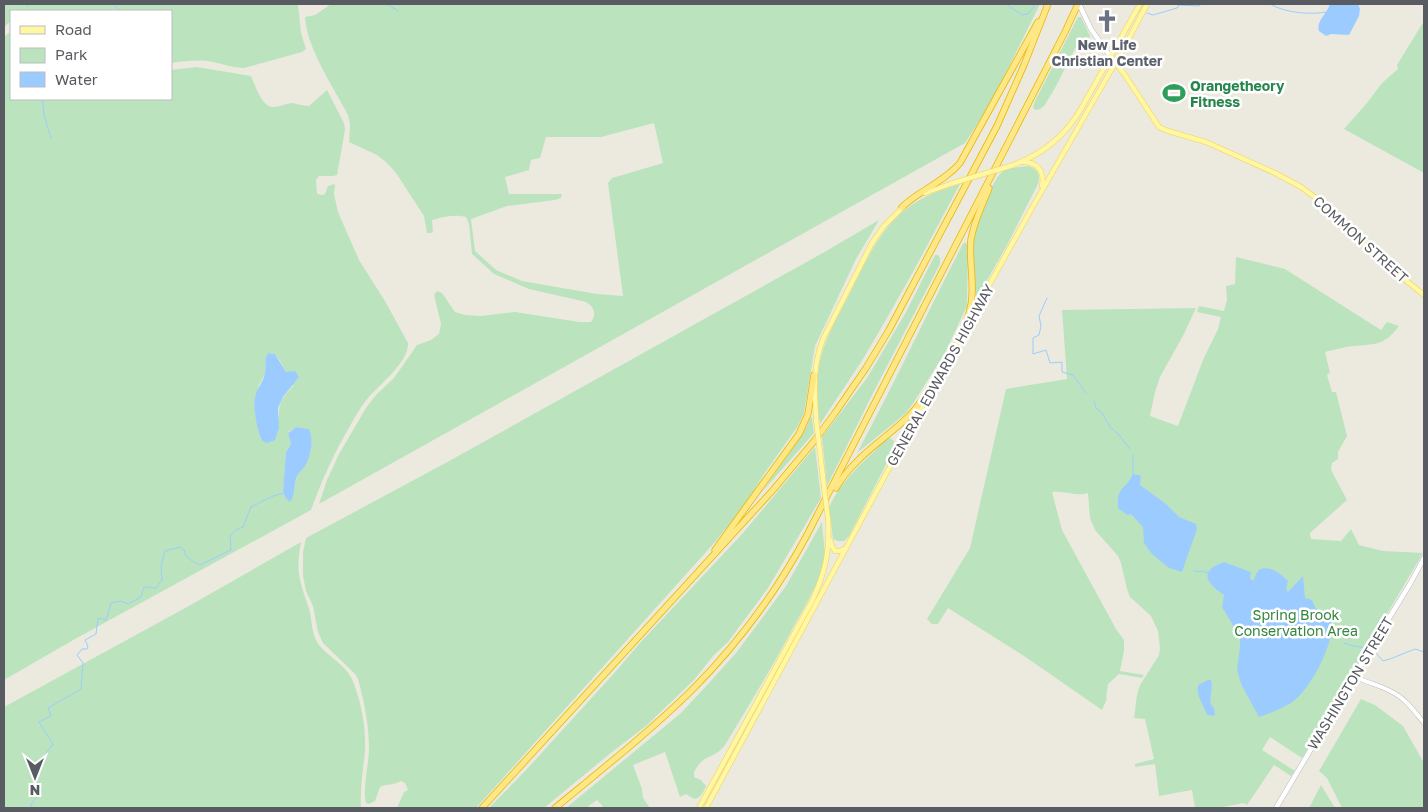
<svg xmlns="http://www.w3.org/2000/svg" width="1428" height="812" font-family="'Golos Text',sans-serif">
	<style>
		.green { fill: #bbe4be; fill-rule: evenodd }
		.water { fill: #9cccff }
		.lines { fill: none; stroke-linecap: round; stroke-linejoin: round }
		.stream { stroke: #9cccff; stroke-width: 1 }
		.tertiary-casing { stroke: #b7b9bf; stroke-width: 5 }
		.secondary-casing { stroke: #b8bbc2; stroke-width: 5.5 }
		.primary-casing { stroke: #f1d153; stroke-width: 5.5 }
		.motorway-casing { stroke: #eab400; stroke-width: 7 }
		.tertiary { stroke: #fff; stroke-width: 4 }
		.secondary { stroke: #fff; stroke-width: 4.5 }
		.primary { stroke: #fff7a1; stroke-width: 4.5 }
		.motorway { stroke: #fde885; stroke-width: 5.5 }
		.primary-bridge-casing { stroke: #f1d153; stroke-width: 5.5; stroke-linecap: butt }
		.primary-bridge { stroke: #fff7a1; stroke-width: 4.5 }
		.labels { text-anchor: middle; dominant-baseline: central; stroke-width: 5; stroke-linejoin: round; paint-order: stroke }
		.worship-label { font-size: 14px; font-weight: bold; fill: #5b616d; stroke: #fff }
		.leisure-label { font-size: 14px; font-weight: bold; fill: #27864d; stroke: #fff; text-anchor: start }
		.street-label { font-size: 14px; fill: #585b61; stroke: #fff }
		.park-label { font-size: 14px; fill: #34843e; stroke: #fff }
	</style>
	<rect width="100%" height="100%" fill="#eceadf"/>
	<g class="green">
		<path d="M4,4H298L301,33L306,49L302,52L244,68C232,68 220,63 208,61C195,60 184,61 171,63V11H11V21L4,27Z"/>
		<path d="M331,4H1040L992,101L965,143L319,504L327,480L339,454L366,408L376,395L394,378L417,345L431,340L439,334L441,324L434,295L437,291L442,293L455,312L465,315L481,316L515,312L580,322H591C597,314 594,307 586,302L529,289L494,274L472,254L469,224L466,217C454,214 444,217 432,220L433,231L431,233H427L424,216L396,173L386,162L377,155L349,142L350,125L348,115C333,86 307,49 305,17L315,15ZM654,123L663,163L612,178L608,183L623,296L597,294L522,281L496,270L475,251L471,219L507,206L555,200L561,198L562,194H509L505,177L529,170L531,160L540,158L546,137H601Z"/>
		<path d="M1078,17H1081L1090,36L1089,39L1077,45L1055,88L1044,106L1040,109L1036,110L1033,108L1035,101Z"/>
		<path d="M1424,21V173L1344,129L1367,103L1382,83L1398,69L1397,65Z"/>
		<path d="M11,31V99H171V70L197,67L251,76C255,85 262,107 273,107C280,107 287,103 293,103C298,104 304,106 309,106L327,90L344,123L345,130L337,175L333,176H319L316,180L317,194L322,195L325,194L328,186L335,184L334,194L338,212L359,260L385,301L408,343C409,362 380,384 368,398C361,406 355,417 350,426C334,453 322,480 311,510L75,639L4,680V37ZM268,353L275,354L280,361L293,386C284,396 278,402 279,416L260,436L255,412L259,385L265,374V364ZM296,427L308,429C311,434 310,438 311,444C312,458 303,465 297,476C295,481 295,487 294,492L283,494L286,452L291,444L288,432Z"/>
		<path d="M1029,166C1037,169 1041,174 1038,184L1006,247L977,298C973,288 972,248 974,236C976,223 992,180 1002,172C1009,167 1020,167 1029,166Z"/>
		<path d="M960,184L913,272L880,330L863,359L820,424C817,404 816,386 819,366C823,342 836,320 847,299C863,268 877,232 905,210C922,196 940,190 960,184Z"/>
		<path d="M879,220L856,259L815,346L804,413L798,426L764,474L741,510L715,542L476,808H397L404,792L408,790L405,783L401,781C395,785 386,784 380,787L375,801L369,804L366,803C362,790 369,764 369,748C369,724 364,702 358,679L355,674L323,643L318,632L313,606L306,591L303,576V552L306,538L451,460L821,254Z"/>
		<path d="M966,242L968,248L967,306L945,353L914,402L905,414L857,453C894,385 927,313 963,244Z"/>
		<path d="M935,255H938L940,258V264L873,393L827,486L822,437L867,378L905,314Z"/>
		<path d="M1236,257L1285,269L1381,330L1387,322L1399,326C1384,346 1376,344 1353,346C1344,347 1334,350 1325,352L1330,373L1327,375L1332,392H1336L1347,436L1338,452V459L1332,463L1331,470L1347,500L1310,533L1311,539L1341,541L1351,529L1359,545L1383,551L1423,553L1302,758L1270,737L1262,750L1295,771L1291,776L1274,765L1247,805L1244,803L1218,808H1195L1192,790L1159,796L1155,764L1135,767V764L1154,759L1145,719L1134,718L1137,695L1140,685L1159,655L1160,648L1158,631L1151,616L1130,597L1127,589L1121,563L1118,556L1095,530L1090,518L1088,493C1077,497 1065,490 1052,492L1062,530L1116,629L1124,640V651L1120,671L1144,675L1142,678L1119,674L1108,684L1106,698L1107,699L1102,710L1027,658L948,608L938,624H932L927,619L970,548L1006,389L1067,379L1062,310L1196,308L1184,334L1160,377L1155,392L1150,416L1178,426L1203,360L1218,329L1221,317L1197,312L1199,306L1224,311L1227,300L1226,286L1235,284Z"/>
		<path d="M812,417L814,433L762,492L796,444L807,426L810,418Z"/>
		<path d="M890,438L894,441L892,453L849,536L844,541H838L833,539L829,507C840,484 857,467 875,451C880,446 884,441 890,438Z"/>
		<path d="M815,447L821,498L768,588L728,642L714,655L694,680L646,726L612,752L544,808H489L527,769L617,670L639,644L743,533Z"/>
		<path d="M822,522C822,533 826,547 824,557C821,582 804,607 792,630C771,669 748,707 725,745C718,754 714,754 705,759C700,762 697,767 694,772V777L701,780L706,786C704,791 700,799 694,799L686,794L680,797L665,752L633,765L642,789L643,798L650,808H604L597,800L586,808H566L681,713L709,683L736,653L786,586Z"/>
		<path d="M301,542C298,557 297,573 302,587C304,596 308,604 310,612C312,623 312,636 319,645C331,659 348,666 354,684C362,705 366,729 365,751C363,771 360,789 361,808H4V707L187,607Z"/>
		<path d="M1361,699L1375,705L1403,726L1424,763V808H1342L1327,778L1319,771Z"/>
		<path d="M1321,785L1335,808H1309Z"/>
	</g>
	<g class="water">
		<path d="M1330,4H1358L1360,9L1359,16L1349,35L1331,34L1326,36L1319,31C1316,21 1327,14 1330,4Z"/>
		<path d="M268,353L275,354L286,372L295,371L299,377L283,397L278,408L279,428L275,440L267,443C263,441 263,442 261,438C257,430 253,407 255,398C256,389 264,381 265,373C266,365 264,360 268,353Z"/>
		<path d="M296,427L309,429C314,440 311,456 305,466C302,470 297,474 296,479C294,487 295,495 290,502L285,497L283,491L286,452L291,444L288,433Z"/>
		<path d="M1133,473L1135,475H1139L1141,477L1140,485L1166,504L1179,517L1196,524L1197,529L1182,572L1169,568L1152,554L1144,543L1143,527L1131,514L1127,515L1118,508C1116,485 1128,489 1133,473Z"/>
		<path d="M1224,562L1251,572L1250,578L1253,581C1255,578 1256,572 1259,570C1269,564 1281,574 1288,581L1286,589L1288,592L1303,576L1305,598L1312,600C1315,607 1318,615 1326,617L1328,621L1332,622C1334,644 1310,691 1291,703C1281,709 1270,713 1259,717L1241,684L1237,669L1240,647V637L1222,607L1224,595C1218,591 1201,579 1210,570C1213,566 1220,564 1224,562Z"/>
		<path d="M1208,680H1211L1212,684L1210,703L1214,708L1215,714L1214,716L1208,715L1206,713C1203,704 1196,695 1198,685Z"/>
	</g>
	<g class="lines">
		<g class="stream">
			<path d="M25,4L28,7"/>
			<path d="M113,4L120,11"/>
			<path d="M387,4L398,11"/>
			<path d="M1006,4L1022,15L1028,14L1036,4"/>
			<path d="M1133,4V5"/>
			<path d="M1270,4C1285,13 1310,15 1327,12"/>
			<path d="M1147,13L1153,15L1177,8L1179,5L1198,6L1202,4"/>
			<path d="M43,99C42,113 47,125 51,138"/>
			<path d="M1047,298L1039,316L1041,326L1039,335L1033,338V354L1046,350L1050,363L1062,362V372L1073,375L1086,393"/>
			<path d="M1094,401L1096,408L1102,413L1110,427L1119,435L1130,449"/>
			<path d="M1133,474V455"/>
			<path d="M1194,570L1197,572L1201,571L1209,573"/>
			<path d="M1344,643L1353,646L1367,648"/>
			<path d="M1376,653L1383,661L1390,659L1415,649L1424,652"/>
			<path d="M30,808L32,803L42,791L36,780L38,764L53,744L39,722L51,716L48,708L81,689L83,663L77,655L82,649H87L88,646L85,640L96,634L98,618L106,620L111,603L121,601L128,604L141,597L144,587L156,588L162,580L161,566L165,551L180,547L184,550C185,558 194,562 200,565L231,550L230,536L236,530L243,527L251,507L273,496L284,493"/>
		</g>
		<defs>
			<path id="tertiary" d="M1355,676C1366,683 1380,685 1392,692C1405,698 1415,712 1424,723"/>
			<g id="secondary">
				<path d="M1079,4L1091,29L1110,56"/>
				<path d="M1276,808L1375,641L1410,584L1424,558"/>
			</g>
			<g id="primary">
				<path d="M1110,56L1125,75L1159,127L1168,131L1206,142L1275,173L1301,187L1328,207L1378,258L1424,295"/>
				<path d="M1023,162C1037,162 1045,171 1042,186"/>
				<path d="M1007,167C1039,157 1064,138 1081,109L1140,4"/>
				<path d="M925,193L953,183"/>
				<path d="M968,323L1032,208L1125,46L1147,4"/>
				<path d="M941,371L960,337"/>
				<path d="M816,419C815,389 812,369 823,339L872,243L884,226L904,206"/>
				<path d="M820,452L823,478"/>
				<path d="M830,540L832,546L835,551H840L844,549"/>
				<path d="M699,808L813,599C826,570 830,550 828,519"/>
				<path d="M706,808L928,396"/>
			</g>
			<g id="motorway">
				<path d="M902,207C920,190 944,182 960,163L1038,22"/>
				<path d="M960,338C966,323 972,309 972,293C973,275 969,257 971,239C974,221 983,204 989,188"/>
				<path d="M836,488C853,458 884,440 908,417C922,403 932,385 943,369"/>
				<path d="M715,550L799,434L808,414L814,375"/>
				<path d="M482,808L773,490L815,440L835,413L866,368L889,330L997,126L1024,65L1048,4"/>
				<path d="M555,808C601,770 648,733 691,691C737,645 776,593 807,535L1065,32L1078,4"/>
			</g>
		</defs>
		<use href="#tertiary" class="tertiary-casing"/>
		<use href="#secondary" class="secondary-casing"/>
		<use href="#primary" class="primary-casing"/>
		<use href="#motorway" class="motorway-casing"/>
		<use href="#tertiary" class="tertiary"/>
		<use href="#secondary" class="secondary"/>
		<use href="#primary" class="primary"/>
		<use href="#motorway" class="motorway"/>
		<defs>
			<g id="primary-bridge">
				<path d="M953,183L1007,167"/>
				<path d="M816,419L820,452"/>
				<path d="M823,478L828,519"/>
			</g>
		</defs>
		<use href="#primary-bridge" class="primary-bridge-casing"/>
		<use href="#primary-bridge" class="primary-bridge"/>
	</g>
	<defs>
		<symbol id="church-bare" viewBox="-9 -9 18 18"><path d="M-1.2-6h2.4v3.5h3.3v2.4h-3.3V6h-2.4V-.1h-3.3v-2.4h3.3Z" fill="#6b7280" stroke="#fff" stroke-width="2.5" paint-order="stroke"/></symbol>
		<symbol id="stadium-bare" viewBox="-9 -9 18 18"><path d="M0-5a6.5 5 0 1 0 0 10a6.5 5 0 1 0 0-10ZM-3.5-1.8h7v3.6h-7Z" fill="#2e9e5b" stroke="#fff" stroke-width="2.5" paint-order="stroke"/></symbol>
	</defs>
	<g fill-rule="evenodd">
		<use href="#church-bare" x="1091" y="5" width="32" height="32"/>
		<use href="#stadium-bare" x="1158" y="77" width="32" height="32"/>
	</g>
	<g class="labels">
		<g class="worship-label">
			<text x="1107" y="44">New Life<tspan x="1107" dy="16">Christian Center</tspan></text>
		</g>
		<g class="leisure-label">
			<text x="1190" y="85">Orangetheory<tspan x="1190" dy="16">Fitness</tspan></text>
		</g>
		<g class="street-label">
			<text transform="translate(1361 239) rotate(42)">COMMON STREET</text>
			<text transform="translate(940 375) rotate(-61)">GENERAL EDWARDS HIGHWAY</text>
			<text transform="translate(1350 683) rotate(-59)">WASHINGTON STREET</text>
		</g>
		<g class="park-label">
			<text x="1296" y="614">Spring Brook<tspan x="1296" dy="16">Conservation Area</tspan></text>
		</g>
	</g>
	<rect width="1428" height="812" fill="none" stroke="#585b61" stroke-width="10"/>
	<rect x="10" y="10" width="162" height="90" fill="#ffffff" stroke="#bcbdc0"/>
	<rect x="20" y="26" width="25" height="8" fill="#fff7a1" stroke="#bcbdc0"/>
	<text x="55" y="35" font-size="15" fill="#585b61">Road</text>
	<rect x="20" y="48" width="25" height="15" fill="#bbe4be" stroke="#bcbdc0"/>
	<text x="55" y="60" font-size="15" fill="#585b61">Park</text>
	<rect x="20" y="72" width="25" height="15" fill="#9cccff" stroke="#bcbdc0"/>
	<text x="55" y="85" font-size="15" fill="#585b61">Water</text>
	<g transform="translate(35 777) rotate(180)" stroke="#ffffff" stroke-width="4" paint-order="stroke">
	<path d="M0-4L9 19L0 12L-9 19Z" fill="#585b61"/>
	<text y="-8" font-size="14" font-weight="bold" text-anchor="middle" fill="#585b61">N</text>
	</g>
</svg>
